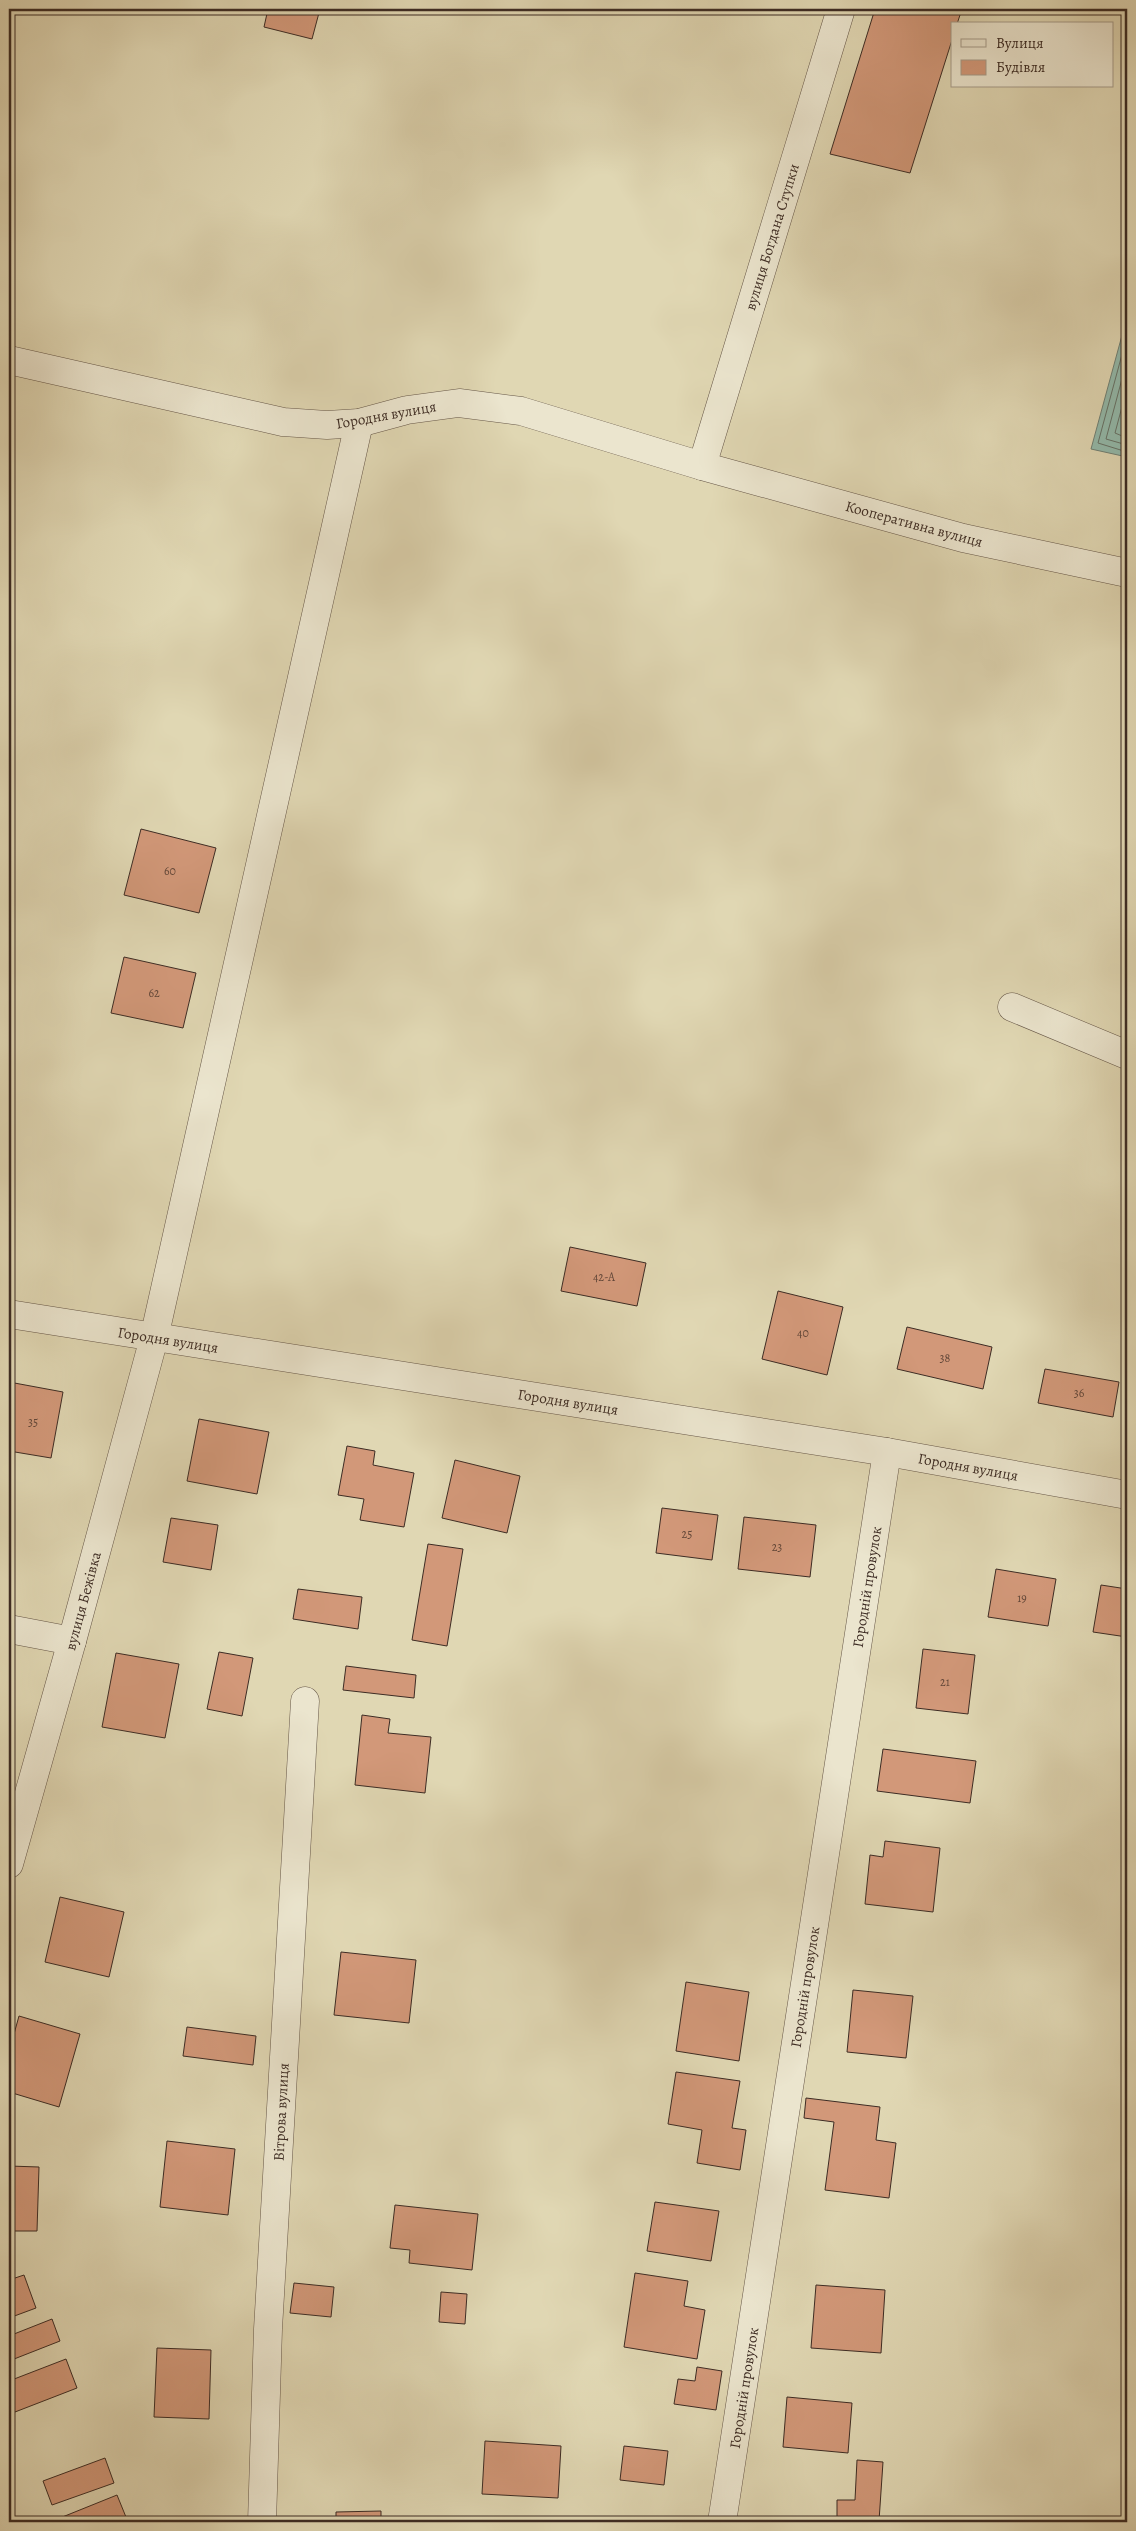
<svg xmlns="http://www.w3.org/2000/svg" width="1136" height="2531" font-family="Alegreya,serif">
	<style>
		.water { fill: #94baab; stroke: #718175 }
		.lines { fill: none; stroke-linecap: round; stroke-linejoin: round }
		.shore { stroke: #687368; stroke-width: 1 }
		.building { fill: #d29879; stroke: #3d2c24 }
		.minor-casing { stroke: #665748; stroke-width: 29 }
		.minor { stroke: #ebe5ce; stroke-width: 28 }
		.labels { text-anchor: middle; dominant-baseline: central; stroke-width: 4.5; stroke-linejoin: round; paint-order: stroke }
		.number-label { font-size: 12px; fill: #624739 }
		.street-label { font-size: 15px; fill: #3d2c24; stroke: #ebe5ce }
	</style>
	<rect width="100%" height="100%" fill="#e0d7b3"/>
	<filter id="stains"><feTurbulence type="fractalNoise" baseFrequency=".004" numOctaves="4"/><feColorMatrix values="0 0 0 0 .2 0 0 0 0 .09 0 0 0 0 .02 0 0 0 .5 -.17"/></filter>
	<radialGradient id="worn" r=".72"><stop offset=".6" stop-color="#630" stop-opacity="0"/><stop offset="1" stop-color="#630" stop-opacity=".3"/></radialGradient>
	<path class="water" d="M1127,317V457L1091,449Z"/>
	<g class="lines">
		<g class="shore">
			<path d="M1127,336L1098,443L1127,452"/>
			<path d="M1127,360L1106,439L1127,445"/>
			<path d="M1127,388L1115,433L1127,438"/>
		</g>
	</g>
	<g class="building">
		<path d="M268,9H320L312,39L264,27Z"/>
		<path d="M875,9H962L957,24H952V40L910,173L830,154Z"/>
		<path d="M141,829L216,848L199,913L124,895Z"/>
		<path d="M124,957L196,973L183,1028L111,1013Z"/>
		<path d="M570,1247L646,1263L637,1306L561,1291Z"/>
		<path d="M778,1291L843,1307L827,1375L762,1359Z"/>
		<path d="M907,1327L992,1347L983,1389L897,1369Z"/>
		<path d="M1045,1369L1119,1382L1113,1417L1038,1403Z"/>
		<path d="M9,1382L63,1392L51,1458L9,1451Z"/>
		<path d="M199,1419L269,1432L257,1494L187,1481Z"/>
		<path d="M347,1446L375,1451L373,1465L414,1473L404,1527L360,1520L364,1499L338,1495Z"/>
		<path d="M455,1460L520,1476L507,1533L442,1518Z"/>
		<path d="M662,1508L718,1515L712,1560L656,1553Z"/>
		<path d="M744,1517L816,1525L810,1577L738,1569Z"/>
		<path d="M171,1518L218,1525L211,1570L163,1562Z"/>
		<path d="M428,1544L463,1549L447,1646L412,1640Z"/>
		<path d="M996,1569L1056,1579L1048,1626L988,1617Z"/>
		<path d="M1101,1585L1127,1589V1637L1093,1632Z"/>
		<path d="M298,1589L362,1597L358,1629L293,1619Z"/>
		<path d="M923,1649L975,1655L968,1714L916,1708Z"/>
		<path d="M219,1652L253,1658L242,1716L207,1709Z"/>
		<path d="M116,1653L179,1664L165,1738L102,1727Z"/>
		<path d="M346,1666L416,1675L414,1698L343,1690Z"/>
		<path d="M362,1715L390,1719L388,1733L431,1737L425,1793L355,1785Z"/>
		<path d="M883,1749L976,1761L970,1803L877,1791Z"/>
		<path d="M885,1841L940,1848L933,1912L865,1904L870,1855L883,1857Z"/>
		<path d="M60,1897L124,1912L109,1977L45,1962Z"/>
		<path d="M341,1952L416,1960L409,2023L334,2015Z"/>
		<path d="M686,1982L749,1992L739,2061L676,2051Z"/>
		<path d="M853,1990L913,1996L906,2058L847,2052Z"/>
		<path d="M19,2016L80,2034L59,2107L9,2092V2052Z"/>
		<path d="M187,2027L256,2036L253,2065L183,2056Z"/>
		<path d="M676,2072L740,2081L732,2128L746,2130L740,2170L697,2163L702,2130L668,2124Z"/>
		<path d="M806,2098L880,2107L876,2140L896,2143L889,2198L825,2190L834,2122L804,2118Z"/>
		<path d="M167,2141L235,2149L228,2215L160,2207Z"/>
		<path d="M9,2166L39,2167L37,2231H9Z"/>
		<path d="M655,2202L719,2211L711,2261L647,2251Z"/>
		<path d="M395,2205L478,2214L472,2270L409,2263L410,2250L390,2248Z"/>
		<path d="M635,2273L688,2281L684,2306L705,2310L697,2359L624,2347Z"/>
		<path d="M24,2275L36,2308L9,2318V2280Z"/>
		<path d="M294,2283L334,2287L331,2317L290,2313Z"/>
		<path d="M816,2285L885,2290L881,2353L811,2348Z"/>
		<path d="M441,2292L467,2294L465,2324L439,2322Z"/>
		<path d="M52,2319L60,2341L9,2361V2336Z"/>
		<path d="M157,2348L211,2350L209,2419L154,2417Z"/>
		<path d="M66,2359L77,2388L15,2412L9,2397V2381Z"/>
		<path d="M697,2367L722,2371L716,2410L674,2404L678,2379L695,2381Z"/>
		<path d="M787,2397L852,2403L848,2453L783,2447Z"/>
		<path d="M485,2441L561,2446L558,2498L482,2494Z"/>
		<path d="M624,2446L668,2451L664,2485L620,2480Z"/>
		<path d="M105,2458L114,2483L52,2505L43,2481Z"/>
		<path d="M857,2460L883,2462L879,2521L837,2519V2500H855Z"/>
		<path d="M117,2495L128,2522H50Z"/>
		<path d="M381,2511V2522H336V2512Z"/>
	</g>
	<g class="lines">
		<defs>
			<g id="minor">
				<path d="M9,360L283,422L327,425L359,423L407,410L459,403L521,411L702,466L963,538L1127,573"/>
				<path d="M702,466L841,9"/>
				<path d="M1012,1007L1127,1055"/>
				<path d="M9,1314L887,1452L1127,1495"/>
				<path d="M9,1629L72,1641"/>
				<path d="M9,1864L72,1641L154,1338L359,423"/>
				<path d="M262,2522L268,2329L305,1701"/>
				<path d="M722,2522L887,1452"/>
			</g>
		</defs>
		<use href="#minor" class="minor-casing"/>
		<use href="#minor" class="minor"/>
	</g>
	<g class="labels">
		<g class="number-label">
			<text x="170" y="871">60</text>
			<text x="154" y="993">62</text>
			<text x="604" y="1277">42-А</text>
			<text x="803" y="1333">40</text>
			<text x="945" y="1358">38</text>
			<text x="1079" y="1393">36</text>
			<text x="33" y="1422">35</text>
			<text x="687" y="1534">25</text>
			<text x="777" y="1547">23</text>
			<text x="1022" y="1598">19</text>
			<text x="945" y="1682">21</text>
		</g>
		<g class="street-label">
			<text transform="translate(772 237) rotate(-73)">вулиця Богдана Ступки</text>
			<text transform="translate(386 415) rotate(-10)">Городня вулиця</text>
			<text transform="translate(914 524) rotate(15)">Кооперативна вулиця</text>
			<text transform="translate(168 1340) rotate(9)">Городня вулиця</text>
			<text transform="translate(568 1402) rotate(9)">Городня вулиця</text>
			<text transform="translate(968 1467) rotate(10)">Городня вулиця</text>
			<text transform="translate(867 1587) rotate(-81)">Городній провулок</text>
			<text transform="translate(83 1601) rotate(-75)">вулиця Бежівка</text>
			<text transform="translate(805 1987) rotate(-81)">Городній провулок</text>
			<text transform="translate(281 2112) rotate(-87)">Вітрова вулиця</text>
			<text transform="translate(744 2388) rotate(-81)">Городній провулок</text>
		</g>
	</g>
	<rect width="1136" height="2531" fill="none" stroke="#e0d7b3" stroke-width="30"/>
	<rect x="10" y="10" width="1116" height="2511" fill="none" stroke="#3d2c24" stroke-width="2.5"/>
	<rect x="15" y="15" width="1106" height="2501" fill="none" stroke="#3d2c24"/>
	<rect x="951" y="22" width="162" height="65" fill="#ebe5ce" stroke="#a59b8a"/>
	<rect x="961" y="39" width="25" height="8" fill="#ebe5ce" stroke="#a59b8a"/>
	<text x="996" y="48" font-size="15" fill="#3d2c24">Вулиця</text>
	<rect x="961" y="60" width="25" height="15" fill="#d29879" stroke="#a59b8a"/>
	<text x="996" y="72" font-size="15" fill="#3d2c24">Будівля</text>
	<rect width="100%" height="100%" filter="url(#stains)"/>
	<rect width="100%" height="100%" fill="url(#worn)"/>
</svg>
